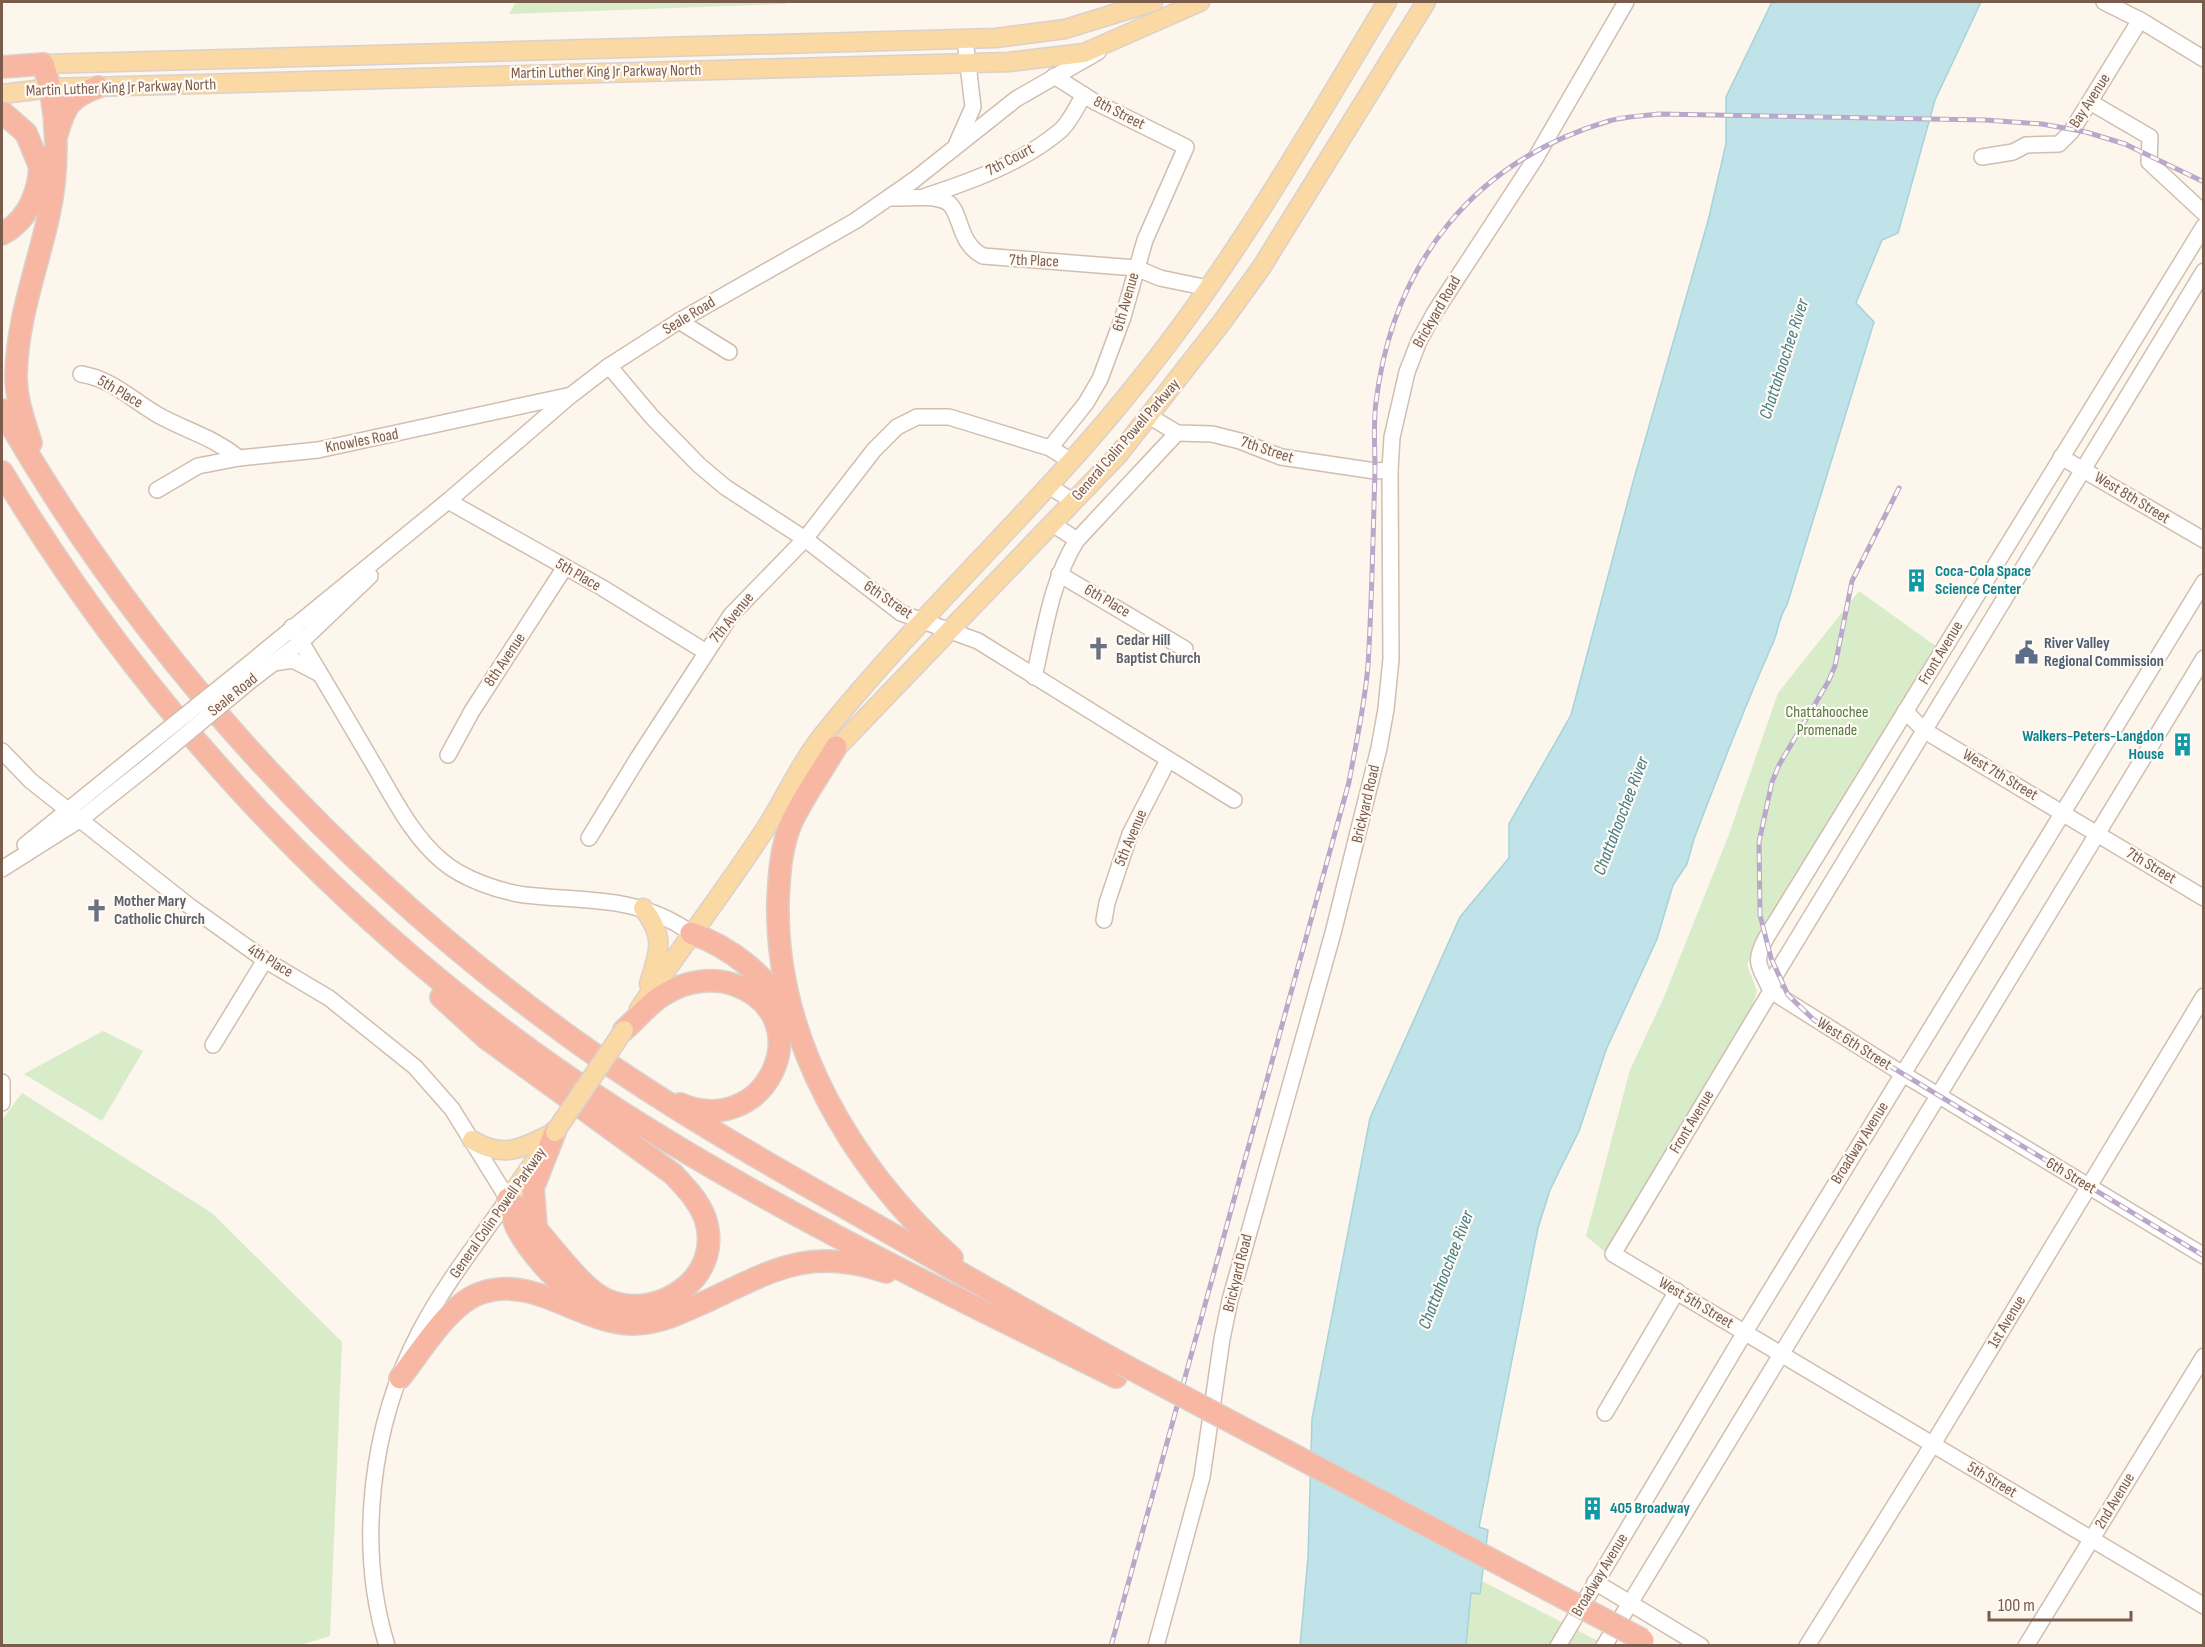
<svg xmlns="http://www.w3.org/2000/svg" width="2205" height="1647" font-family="'Sofia Sans Condensed',sans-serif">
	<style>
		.green { fill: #d8ecc9 }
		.water { fill: #bfe3e8; stroke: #a5d3da; stroke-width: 1.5 }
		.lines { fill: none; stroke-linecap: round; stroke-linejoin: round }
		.minor-casing { stroke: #d1beb0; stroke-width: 18 }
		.major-casing { stroke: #dad1cd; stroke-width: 21 }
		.highway-casing { stroke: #dad1cd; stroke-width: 24 }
		.minor { stroke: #fff; stroke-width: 15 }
		.major { stroke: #fbd9a5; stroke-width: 18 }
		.highway { stroke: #f7b7a3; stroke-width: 21 }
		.rail-casing { stroke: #b9a8c9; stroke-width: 5 }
		.rail { stroke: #fffaf3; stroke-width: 3; stroke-dasharray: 9; stroke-linecap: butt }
		.minor-bridge-casing { stroke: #d1beb0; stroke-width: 18; stroke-linecap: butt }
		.major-bridge-casing { stroke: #dad1cd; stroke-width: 21; stroke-linecap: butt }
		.highway-bridge-casing { stroke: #dad1cd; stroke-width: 24; stroke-linecap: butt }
		.minor-bridge { stroke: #fff; stroke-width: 15 }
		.major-bridge { stroke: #fbd9a5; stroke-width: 18 }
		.highway-bridge { stroke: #f7b7a3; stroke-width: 21 }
		.labels { text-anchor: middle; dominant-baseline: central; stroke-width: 4.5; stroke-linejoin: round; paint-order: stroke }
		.street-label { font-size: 16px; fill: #7a5c4d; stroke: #fffaf3 }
		.culture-label { font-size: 16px; font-weight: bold; fill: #0d838f; stroke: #fffaf3; text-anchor: start }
		.worship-label { font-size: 16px; font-weight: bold; fill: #5b616d; stroke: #fffaf3; text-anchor: start }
		.service-label { font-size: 16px; font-weight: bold; fill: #4e5e75; stroke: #fffaf3; text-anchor: start }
		.park-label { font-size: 16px; fill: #537a41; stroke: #fffaf3 }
		.water-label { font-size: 18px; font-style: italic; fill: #437c86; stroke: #fffaf3 }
	</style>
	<rect width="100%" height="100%" fill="#fdf6ec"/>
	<g class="green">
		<path d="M516,2H788L785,4L509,14Z"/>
		<path d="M1859,591L1937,647L1747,964L1757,991L1748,1019L1605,1252L1586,1236L1630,1070L1664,997L1728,837L1778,693Z"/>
		<path d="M103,1031L143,1051L102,1121L24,1074Z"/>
		<path d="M22,1093L212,1213L342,1342L330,1636L297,1646L2,1645V1120Z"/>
		<path d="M1482,1581L1606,1645L1466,1646L1471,1593L1480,1594Z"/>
	</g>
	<path class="water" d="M1772,2H1981L1935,100L1898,233L1882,240L1856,303L1874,322L1787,605C1778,618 1779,630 1773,643C1744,708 1719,773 1694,839L1687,864L1673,885L1657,939L1606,1050L1579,1131L1550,1190L1538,1228L1479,1527L1488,1530L1480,1594L1471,1593L1466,1645L1300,1646L1308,1557L1312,1419L1370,1118L1460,917L1509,858V824L1571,715L1633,482L1708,221L1726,144V97Z"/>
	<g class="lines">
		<defs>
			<g id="minor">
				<path d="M2104,2L2140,20L2204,59"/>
				<path d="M2090,102L2150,137L2149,162L2204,213"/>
				<path d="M957,143L973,107L965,39"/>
				<path d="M1982,157L2013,152L2026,145L2059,144L2071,132L2140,20"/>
				<path d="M926,196C972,181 1024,162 1061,130C1070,122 1077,106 1084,95"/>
				<path d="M890,198C906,199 932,194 947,202C962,211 957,243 983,256L1136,268L1160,278L1208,288"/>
				<path d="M2204,271L1776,974L1771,991L1613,1254L2204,1606"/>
				<path d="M679,321L729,352"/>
				<path d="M609,366L652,417L699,465L725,487L805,539L901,613L978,641L1234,800"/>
				<path d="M81,374C112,379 132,400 158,415C187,431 213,437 239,458"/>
				<path d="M1149,416L1177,433L1212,434L1240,441L1281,457L1375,471L1390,470"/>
				<path d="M1050,448L1086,403L1100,379L1123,317L1145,240L1186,147L1095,102L1054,76"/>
				<path d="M2061,457L2204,540"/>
				<path d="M1049,486L1074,502"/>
				<path d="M157,490L198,466L239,458L318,450L567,396"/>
				<path d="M448,501L601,587L706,652"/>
				<path d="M1051,523L1077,540"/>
				<path d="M1059,574L1185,649"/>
				<path d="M292,627C320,673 347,719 374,765C393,797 412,836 442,861C463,879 498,891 525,895C586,902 638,895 691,933"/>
				<path d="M274,663L293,660L318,673"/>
				<path d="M239,672L448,501L570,396L609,366L679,321L855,221L914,180L1016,99L1098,52"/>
				<path d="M1034,677C1045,630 1051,581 1077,540L1177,433"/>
				<path d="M250,681L301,642L370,576"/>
				<path d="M1905,711L1925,731L2204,898"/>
				<path d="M2,751L31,781L188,905L265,960L329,998L415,1067L452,1109L508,1199C478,1242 444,1285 420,1331C371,1424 356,1545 387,1646"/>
				<path d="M448,755L472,711L565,567"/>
				<path d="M589,838L638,758L731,615L805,539L874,450L897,427L917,417H949L1050,448L1071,461"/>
				<path d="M25,845L137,754"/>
				<path d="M2,869L81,819L148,766"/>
				<path d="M1104,920L1107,903L1130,834L1168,760"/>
				<path d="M1771,991C1760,966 1752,964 1766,938L2204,226"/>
				<path d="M1771,991L1903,1074L2204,1256"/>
				<path d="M213,1045L265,960"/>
				<path d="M2,1082V1103"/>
				<path d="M1605,1413L1677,1291"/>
				<path d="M1595,1582L1701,1646"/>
				<path d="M1156,1646L1202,1477L1222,1339L1230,1300L1333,933L1379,748L1386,709L1391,659L1390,470L1392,437L1407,372L1419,341L1435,312L1535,159L1626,2"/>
				<path d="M1558,1646L1745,1332L2204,582"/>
				<path d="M1604,1646L2204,658"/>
				<path d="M1807,1646L1933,1444L2204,996"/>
				<path d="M2026,1646L2204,1356"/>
			</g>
			<g id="major">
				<path d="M43,64L996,38L1065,29L1153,2"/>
				<path d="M2,94L52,88L1009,62L1084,53L1200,2"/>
				<path d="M828,757L1118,455L1222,322L1261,268L1426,2"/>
				<path d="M643,908C666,938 659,951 649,984"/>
				<path d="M639,1009C680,949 726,889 766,828C786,796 802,760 826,731C923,611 1038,507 1134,387C1232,267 1308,133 1387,2"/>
				<path d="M472,1140C506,1160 523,1147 555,1132"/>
				<path d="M508,1199L544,1148"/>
			</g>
			<g id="highway">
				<path d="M2,67L43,64"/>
				<path d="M2,112L26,133L40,167"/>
				<path d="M57,134C65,106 70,97 98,87"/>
				<path d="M2,234C30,219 41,188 40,157"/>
				<path d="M2,410C142,655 339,869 567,1035C654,1098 747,1152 841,1205C935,1259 1028,1312 1122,1364"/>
				<path d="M31,443C24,421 16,399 16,376C17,319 37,269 49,214C59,168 59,109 43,64"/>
				<path d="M2,472C155,726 368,950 618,1110C777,1212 947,1293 1116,1377"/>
				<path d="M836,747C822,771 804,796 792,821C781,845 779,876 778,901C775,1040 852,1168 952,1258"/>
				<path d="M691,933C730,947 768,976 787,1013"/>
				<path d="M441,997L486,1038L673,1174C686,1188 698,1200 705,1218C725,1277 658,1322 607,1300C578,1289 537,1223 508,1199"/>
				<path d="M624,1030C637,1019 650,1002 665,994C685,981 712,977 735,985C823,1017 767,1141 680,1104"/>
				<path d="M508,1199C511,1209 513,1222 518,1230C534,1259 564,1289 591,1308"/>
				<path d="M536,1226L533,1188L555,1132"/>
				<path d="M400,1378C421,1352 450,1301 484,1292C542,1275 588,1332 646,1323C667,1320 686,1310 705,1302C773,1270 810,1246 886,1272"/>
			</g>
		</defs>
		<use href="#minor" class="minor-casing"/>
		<use href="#major" class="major-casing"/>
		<use href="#highway" class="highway-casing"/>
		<use href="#minor" class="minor"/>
		<use href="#major" class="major"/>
		<use href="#highway" class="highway"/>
		<defs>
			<g id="rail">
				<path d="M1899,488L1852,581L1835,666L1828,682L1779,765L1772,782L1759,842L1760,915L1771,958L1788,995L1814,1020L2204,1256"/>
				<path d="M1111,1646L1349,782C1356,743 1365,704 1368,665C1372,601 1373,535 1375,470C1375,448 1373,425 1376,402C1393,264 1473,161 1609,121C1625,116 1643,116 1659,114L1985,120L2042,124L2086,132L2125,144L2204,182"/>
			</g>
		</defs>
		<use href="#rail" class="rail-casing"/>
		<use href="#rail" class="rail"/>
		<defs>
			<g id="minor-bridge">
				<path d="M137,754L239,672"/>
				<path d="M148,766L250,681"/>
			</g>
			<path id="major-bridge" d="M555,1132L624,1030"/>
			<path id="highway-bridge" d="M1122,1364L1643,1640"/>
		</defs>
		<use href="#minor-bridge" class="minor-bridge-casing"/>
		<use href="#major-bridge" class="major-bridge-casing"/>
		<use href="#highway-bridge" class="highway-bridge-casing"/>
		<use href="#minor-bridge" class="minor-bridge"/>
		<use href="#major-bridge" class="major-bridge"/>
		<use href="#highway-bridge" class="highway-bridge"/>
	</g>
	<defs>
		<symbol id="building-bare" viewBox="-9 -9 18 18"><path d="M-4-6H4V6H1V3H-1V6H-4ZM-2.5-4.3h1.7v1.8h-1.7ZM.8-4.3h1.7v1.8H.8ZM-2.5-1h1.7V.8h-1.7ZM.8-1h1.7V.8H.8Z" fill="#0f9aa8" stroke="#fffaf3" stroke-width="2.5" paint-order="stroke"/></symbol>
		<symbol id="church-bare" viewBox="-9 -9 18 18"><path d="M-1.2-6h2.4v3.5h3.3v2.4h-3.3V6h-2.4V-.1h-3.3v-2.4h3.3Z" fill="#6b7280" stroke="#fffaf3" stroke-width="2.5" paint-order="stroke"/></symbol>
		<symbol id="civic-bare" viewBox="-9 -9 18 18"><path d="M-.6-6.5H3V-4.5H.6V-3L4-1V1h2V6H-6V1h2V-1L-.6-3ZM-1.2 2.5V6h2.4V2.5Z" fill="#5c6f8a" stroke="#fffaf3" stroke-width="2.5" paint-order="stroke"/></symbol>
	</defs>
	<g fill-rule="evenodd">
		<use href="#building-bare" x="1900" y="564" width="33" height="33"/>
		<use href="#church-bare" x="1082" y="632" width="33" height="33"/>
		<use href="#civic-bare" x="2010" y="636" width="33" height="33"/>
		<use href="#building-bare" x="2166" y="728" width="33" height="33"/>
		<use href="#church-bare" x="80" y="894" width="33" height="33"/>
		<use href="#building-bare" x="1576" y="1492" width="33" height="33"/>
	</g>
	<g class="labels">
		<g class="street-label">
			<text transform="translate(606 72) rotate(-1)">Martin Luther King Jr Parkway North</text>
			<text transform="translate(121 88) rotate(-2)">Martin Luther King Jr Parkway North</text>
			<text transform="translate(2090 101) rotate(-57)">Bay Avenue</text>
			<text transform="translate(1119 113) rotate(27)">8th Street</text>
			<text transform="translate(1010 160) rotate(-28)">7th Court</text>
			<text transform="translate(1034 261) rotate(2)">7th Place</text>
			<text transform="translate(1126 302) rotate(-74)">6th Avenue</text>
			<text transform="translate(1437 312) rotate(-60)">Brickyard Road</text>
			<text transform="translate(689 316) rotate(-31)">Seale Road</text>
			<text transform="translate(120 392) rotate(30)">5th Place</text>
			<text transform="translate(1126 440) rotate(-49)">General Colin Powell Parkway</text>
			<text transform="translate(362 441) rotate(-11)">Knowles Road</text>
			<text transform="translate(1267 450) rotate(18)">7th Street</text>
			<text transform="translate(2132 498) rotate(31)">West 8th Street</text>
			<text transform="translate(578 575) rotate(30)">5th Place</text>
			<text transform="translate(888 600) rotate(34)">6th Street</text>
			<text transform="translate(1107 601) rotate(30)">6th Place</text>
			<text transform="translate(732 618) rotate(-51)">7th Avenue</text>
			<text transform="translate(1941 653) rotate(-59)">Front Avenue</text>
			<text transform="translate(505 660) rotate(-56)">8th Avenue</text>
			<text transform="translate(233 695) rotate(-39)">Seale Road</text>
			<text transform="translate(2000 775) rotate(31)">West 7th Street</text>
			<text transform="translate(1366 804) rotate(-77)">Brickyard Road</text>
			<text transform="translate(1131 838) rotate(-67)">5th Avenue</text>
			<text transform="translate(2151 866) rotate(31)">7th Street</text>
			<text transform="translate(270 961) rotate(31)">4th Place</text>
			<text transform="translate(1854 1044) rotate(32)">West 6th Street</text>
			<text transform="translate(1692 1122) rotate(-59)">Front Avenue</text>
			<text transform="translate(1860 1143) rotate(-58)">Broadway Avenue</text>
			<text transform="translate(2071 1176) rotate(31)">6th Street</text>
			<text transform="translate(498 1213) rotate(-55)">General Colin Powell Parkway</text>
			<text transform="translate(1238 1273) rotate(-76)">Brickyard Road</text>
			<text transform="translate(1696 1303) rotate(31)">West 5th Street</text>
			<text transform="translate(2007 1322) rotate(-59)">1st Avenue</text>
			<text transform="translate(1992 1480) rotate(31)">5th Street</text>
			<text transform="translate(2115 1501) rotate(-59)">2nd Avenue</text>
			<text transform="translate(1600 1575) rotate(-59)">Broadway Avenue</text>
		</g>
		<g class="culture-label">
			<text x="1935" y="571">Coca-Cola Space<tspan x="1935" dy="18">Science Center</tspan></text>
			<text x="2164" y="736" text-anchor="end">Walkers-Peters-Langdon<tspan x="2164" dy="18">House</tspan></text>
			<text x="1610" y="1508">405 Broadway</text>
		</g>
		<g class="worship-label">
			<text x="1116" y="640">Cedar Hill<tspan x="1116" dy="18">Baptist Church</tspan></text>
			<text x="114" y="901">Mother Mary<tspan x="114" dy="18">Catholic Church</tspan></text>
		</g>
		<g class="service-label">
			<text x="2044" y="643">River Valley<tspan x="2044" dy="18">Regional Commission</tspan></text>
		</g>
		<g class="park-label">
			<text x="1827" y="712">Chattahoochee<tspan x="1827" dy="18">Promenade</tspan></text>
		</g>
		<g class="water-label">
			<text transform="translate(1784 359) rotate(-72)">Chattahoochee River</text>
			<text transform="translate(1621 816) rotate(-69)">Chattahoochee River</text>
			<text transform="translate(1446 1270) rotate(-69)">Chattahoochee River</text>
		</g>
	</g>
	<rect width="2205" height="1647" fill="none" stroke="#7a5c4d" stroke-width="6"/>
	<path d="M1989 1611v9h142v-9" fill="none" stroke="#7a5c4d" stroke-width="3"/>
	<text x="1998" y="1611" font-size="18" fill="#7a5c4d" stroke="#fffaf3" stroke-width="4.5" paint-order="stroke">100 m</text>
</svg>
